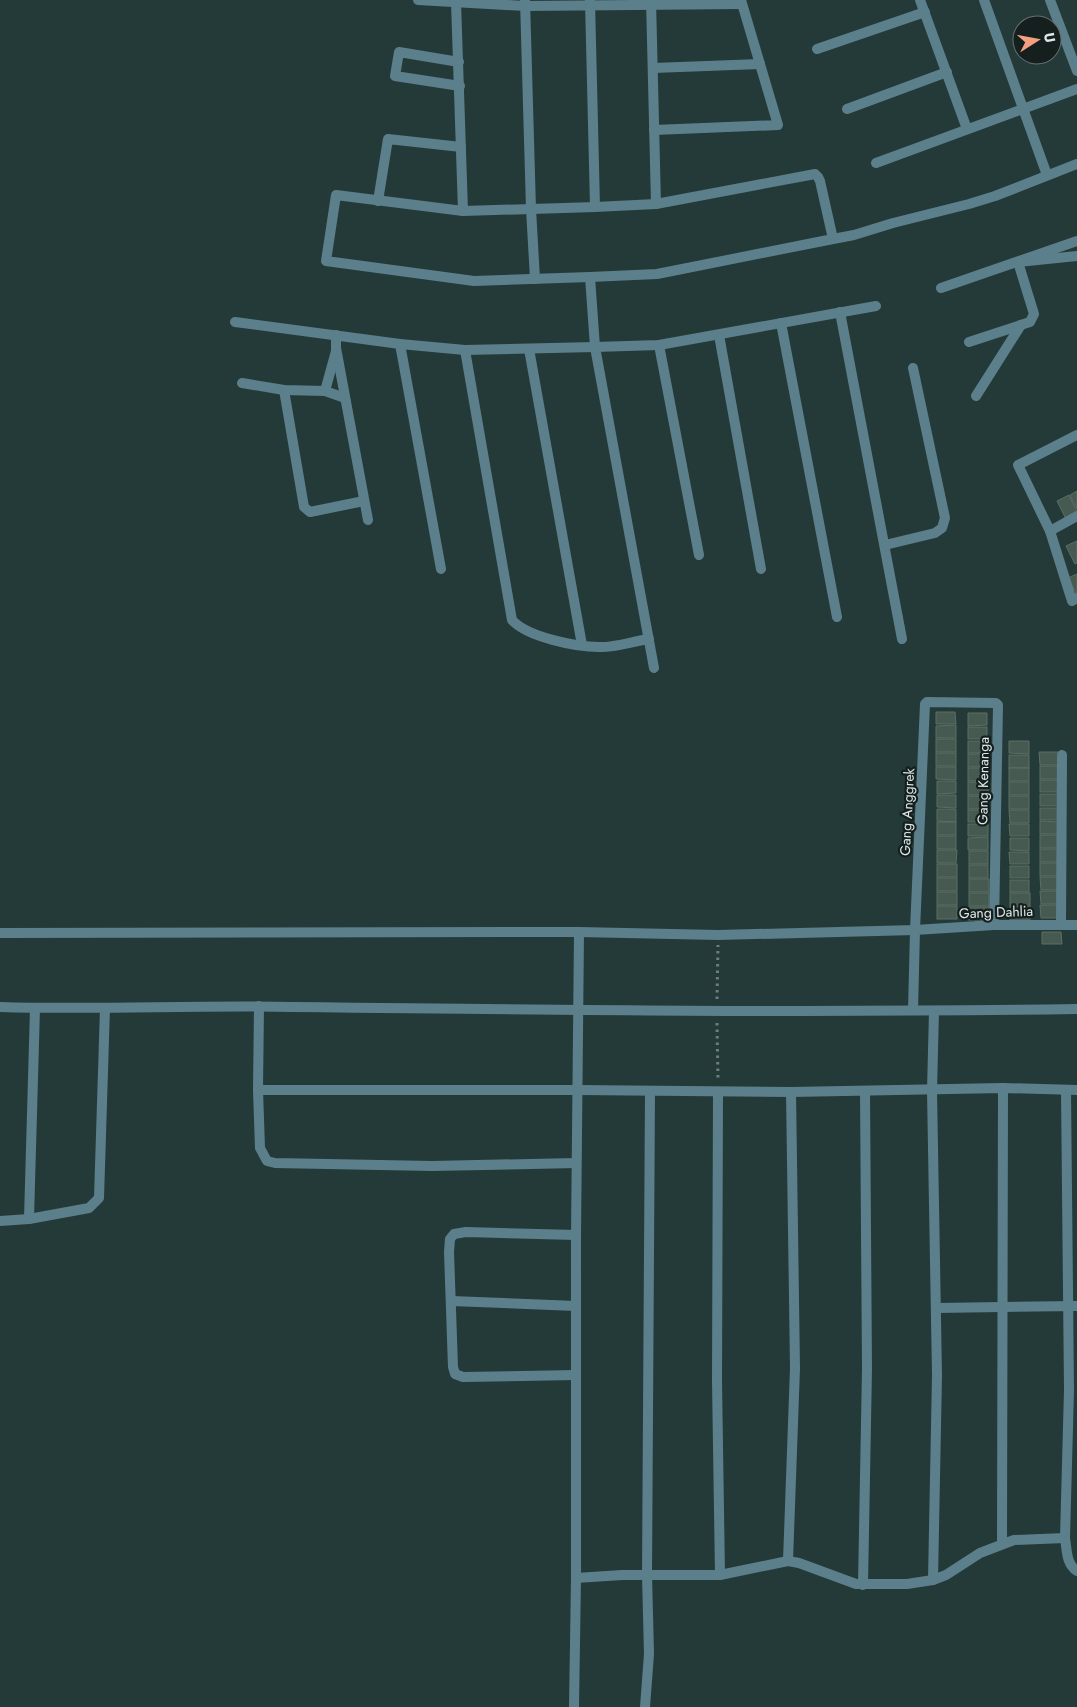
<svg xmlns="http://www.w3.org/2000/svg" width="1077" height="1707" font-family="Jost,sans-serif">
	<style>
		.building { fill: #475a51; stroke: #5c6f65 }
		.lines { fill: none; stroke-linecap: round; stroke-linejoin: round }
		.path { stroke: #6c7f7e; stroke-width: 3; stroke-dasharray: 2.5 4; stroke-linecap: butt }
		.street { stroke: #5c7f8c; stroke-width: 10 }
		.labels { text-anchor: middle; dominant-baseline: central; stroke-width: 4.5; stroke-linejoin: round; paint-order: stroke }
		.street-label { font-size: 14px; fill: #dde9e9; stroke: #151f1e }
	</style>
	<rect width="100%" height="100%" fill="#243a39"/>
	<g class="building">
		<path d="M1077,491V509L1070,495Z"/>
		<path d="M1069,495L1077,512L1066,519L1057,501Z"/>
		<path d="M1077,541V563L1075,564L1066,546Z"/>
		<path d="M1077,574V595L1068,578Z"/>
		<path d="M936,712H955L956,724H936Z"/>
		<path d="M968,713H987V725L968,726Z"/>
		<path d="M956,725V738H936V726Z"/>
		<rect x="968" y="727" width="19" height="12"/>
		<rect x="936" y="739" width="20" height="13"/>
		<rect x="968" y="741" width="20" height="12"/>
		<path d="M1009,741H1029V754L1009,753Z"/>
		<path d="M1039,752H1059V765H1040Z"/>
		<rect x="936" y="753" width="20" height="13"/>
		<rect x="968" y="754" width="20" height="13"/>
		<rect x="1009" y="755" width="20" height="13"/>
		<rect x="1040" y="766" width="19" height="13"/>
		<path d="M936,767H956V780L936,779Z"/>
		<rect x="968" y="768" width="20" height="13"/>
		<rect x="1009" y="768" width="20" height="13"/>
		<rect x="1040" y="780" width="19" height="12"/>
		<path d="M937,781H956V793L937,794Z"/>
		<rect x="968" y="782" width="20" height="13"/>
		<rect x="1009" y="782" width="20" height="13"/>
		<rect x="1040" y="794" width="19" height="12"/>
		<path d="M937,795H956V808L937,807Z"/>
		<rect x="968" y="796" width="20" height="13"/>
		<rect x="1009" y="796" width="20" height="13"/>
		<rect x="1040" y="808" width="20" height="12"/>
		<path d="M937,809H956V822L937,821Z"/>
		<rect x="968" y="810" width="20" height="12"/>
		<path d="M1009,810H1029V823H1010Z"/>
		<path d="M1040,821L1060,822V834H1040Z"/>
		<rect x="937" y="822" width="19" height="13"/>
		<rect x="968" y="824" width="20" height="12"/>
		<path d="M1009,824H1029V836H1010Z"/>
		<rect x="1040" y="835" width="20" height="13"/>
		<rect x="937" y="836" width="19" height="13"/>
		<path d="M988,837V850H968V838Z"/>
		<path d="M1010,838H1029V851L1010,850Z"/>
		<rect x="1040" y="849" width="20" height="13"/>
		<path d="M937,850H957L956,863H937Z"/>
		<rect x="969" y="851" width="19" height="13"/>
		<path d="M1009,852H1029V864H1010Z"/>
		<rect x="1040" y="863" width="20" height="13"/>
		<rect x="937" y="864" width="20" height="13"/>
		<rect x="969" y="865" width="19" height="13"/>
		<rect x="1010" y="866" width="19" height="12"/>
		<path d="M1040,877H1060V890H1041Z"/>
		<rect x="937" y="878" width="20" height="13"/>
		<rect x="969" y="879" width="20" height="13"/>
		<rect x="1010" y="880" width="19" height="12"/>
		<path d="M1040,891H1060V904H1041Z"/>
		<rect x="937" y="892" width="20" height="13"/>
		<rect x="969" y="893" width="20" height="13"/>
		<rect x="1010" y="893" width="20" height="13"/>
		<path d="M1040,905H1060V918H1041Z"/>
		<rect x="937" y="906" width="20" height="13"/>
		<rect x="969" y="907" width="20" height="13"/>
		<rect x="1010" y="907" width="20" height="13"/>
		<path d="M1042,932H1061L1062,944H1042Z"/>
	</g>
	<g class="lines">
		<g class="path">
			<path d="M717,999L718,945"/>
			<path d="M717,1023L718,1079"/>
		</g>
		<g class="street">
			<path d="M418,0L525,6L742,4"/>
			<path d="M525,0L531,209L535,279"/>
			<path d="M651,0L656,204"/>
			<path d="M920,0L967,129"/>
			<path d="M984,0L1047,175"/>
			<path d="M1050,0L1077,71"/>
			<path d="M590,1L595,207"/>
			<path d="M456,2L463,211"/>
			<path d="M817,49L925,12"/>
			<path d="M459,62L399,52L395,76L460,86"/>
			<path d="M653,68L760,64"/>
			<path d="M847,109L947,72"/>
			<path d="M654,130L778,125L741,0"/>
			<path d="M876,163L1077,89"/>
			<path d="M378,201L388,139L461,147"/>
			<path d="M833,239L820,181L818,177L815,174L656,204L595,207L463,211L336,195L326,261L474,281L590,277L657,274L833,239L854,235L893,223L969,204L995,196L1077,164"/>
			<path d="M590,277L595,347L654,668"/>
			<path d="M941,288L1077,241"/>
			<path d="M840,312L902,639"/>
			<path d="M235,322L400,344L465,350L595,347L659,345L876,306"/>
			<path d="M781,323L837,617"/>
			<path d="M336,335V348L368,520"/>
			<path d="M719,335L761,569"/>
			<path d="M969,342L1030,322L1034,314L1018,262L1077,256"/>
			<path d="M400,344L441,569"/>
			<path d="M659,345L699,555"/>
			<path d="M529,349L582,645"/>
			<path d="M465,350L512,620C527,637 576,647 599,647C613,648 634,641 649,639"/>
			<path d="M242,383L284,390L325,391L345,398"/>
			<path d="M284,390L304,507L310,512L364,501"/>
			<path d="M325,391L336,351"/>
			<path d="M976,396L1021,325"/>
			<path d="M1077,435L1018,465L1050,531L1072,601L1077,598"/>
			<path d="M1050,531L1077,516"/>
			<path d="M885,545L935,533L942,528L945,518L913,368"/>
			<path d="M1061,924L1062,755"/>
			<path d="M0,933L579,932L718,935L915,930L994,925H1077"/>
			<path d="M259,1006L258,1090L260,1148L267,1161L275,1163L432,1166L576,1163"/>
			<path d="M0,1007C97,1010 195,1005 292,1007C554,1010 815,1013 1077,1009"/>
			<path d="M913,1010L915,930L925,704L927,702L996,703L998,705L994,925"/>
			<path d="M258,1090H578L791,1092L1003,1088L1077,1090"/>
			<path d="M1066,1090L1069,1390L1065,1538C1067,1550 1066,1564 1077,1571"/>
			<path d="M718,1092L717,1381L720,1575"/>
			<path d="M29,1219L35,1008"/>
			<path d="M0,1221L29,1219L89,1208L99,1198L105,1008"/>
			<path d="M576,1235L466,1232L454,1234L450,1239L449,1252L453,1367L455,1374L463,1377L576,1375"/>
			<path d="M451,1301L576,1306"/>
			<path d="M936,1308L1077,1306"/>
			<path d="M1002,1544L1003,1088"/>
			<path d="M788,1561L795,1368L791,1092"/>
			<path d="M576,1578L622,1575H720L788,1561L799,1563L856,1584H907L933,1580L946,1575L980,1553L1014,1540L1065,1538"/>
			<path d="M933,1580L937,1375L932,1091L934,1011"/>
			<path d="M863,1585L867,1369L865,1092"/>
			<path d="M574,1707L576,1578V1235L579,932"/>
			<path d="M645,1707L649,1654L647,1575L650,1091"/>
		</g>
	</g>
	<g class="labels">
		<g class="street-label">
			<text transform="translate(983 781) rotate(-89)">Gang Kenanga</text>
			<text transform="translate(907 812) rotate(-87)">Gang Anggrek</text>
			<text transform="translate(996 912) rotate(-2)">Gang Dahlia</text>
		</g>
	</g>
	<g transform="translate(1037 40) rotate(79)"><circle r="24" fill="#151f1e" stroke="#65706f"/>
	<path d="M0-4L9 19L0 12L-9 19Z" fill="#f2a080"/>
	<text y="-8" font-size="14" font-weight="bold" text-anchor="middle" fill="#dde9e9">U</text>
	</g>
</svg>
